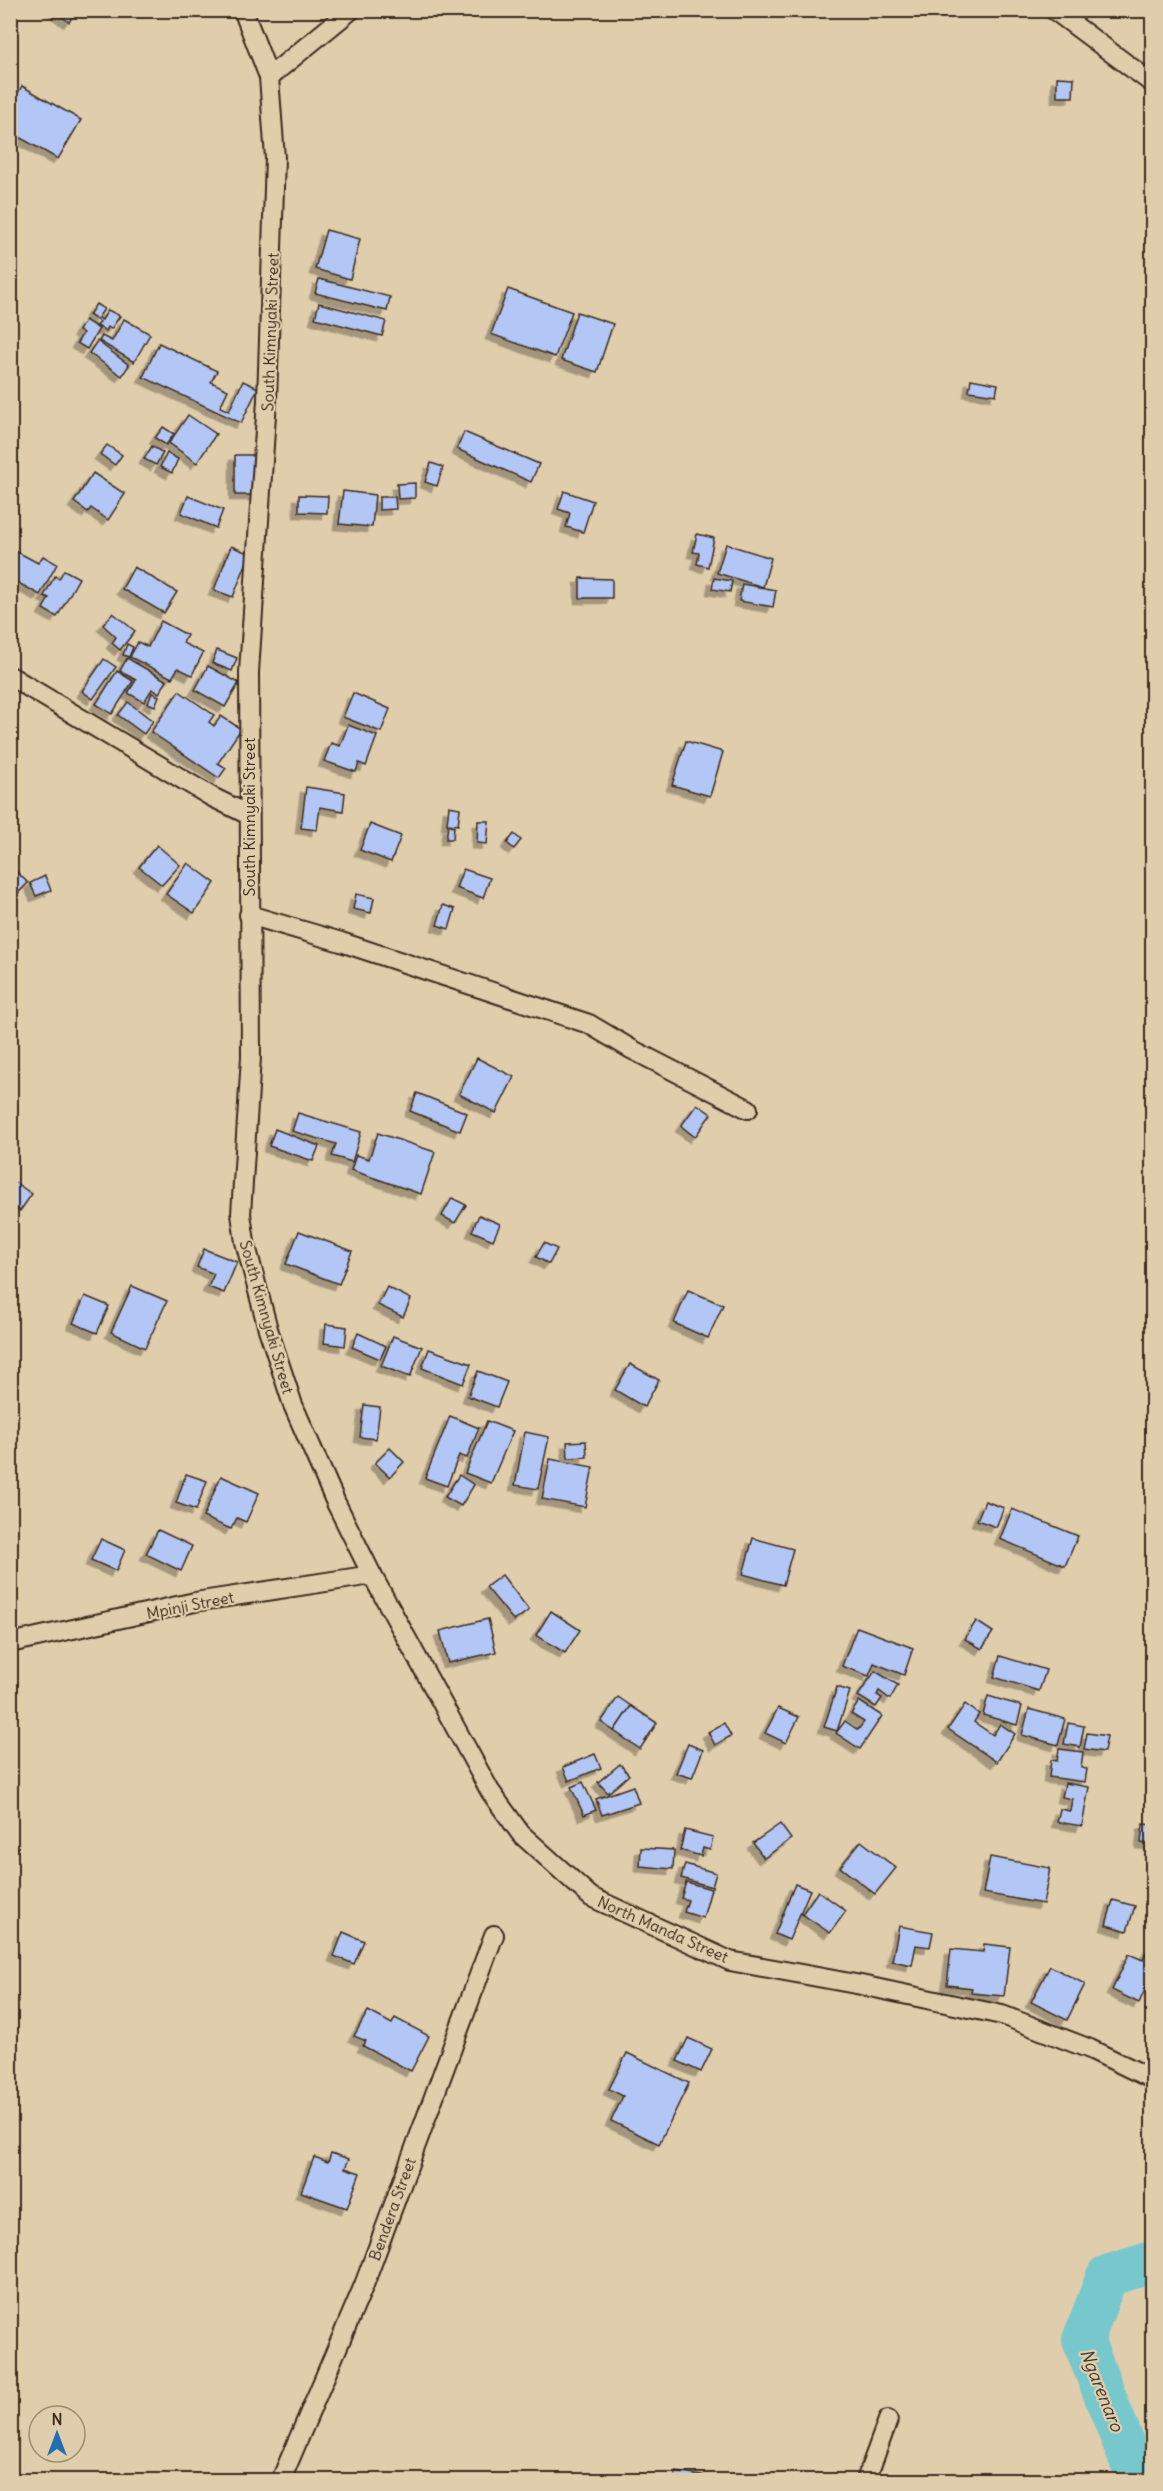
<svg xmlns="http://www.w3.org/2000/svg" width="1163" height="2491" font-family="Delius,sans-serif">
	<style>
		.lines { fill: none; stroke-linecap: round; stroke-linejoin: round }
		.river { stroke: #76c8cd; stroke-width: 42 }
		.building { fill: #b2c7f6; stroke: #3b2a1e; stroke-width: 1.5; filter: url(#shadow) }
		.street-casing { stroke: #3b2a1e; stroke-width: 22 }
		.street { stroke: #e0cdab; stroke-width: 18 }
		.labels { text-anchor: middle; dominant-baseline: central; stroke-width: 4.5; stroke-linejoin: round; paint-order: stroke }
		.street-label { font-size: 16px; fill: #3b2a1e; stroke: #e0cdab }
		.water-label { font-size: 18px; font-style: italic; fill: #413a30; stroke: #e0cdab }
	</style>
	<defs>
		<filter id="shadow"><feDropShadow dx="-5.5" dy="5.5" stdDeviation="0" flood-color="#0004"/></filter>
	</defs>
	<rect width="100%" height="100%" fill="#e0cdab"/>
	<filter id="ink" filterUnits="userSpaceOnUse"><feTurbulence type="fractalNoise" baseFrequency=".0167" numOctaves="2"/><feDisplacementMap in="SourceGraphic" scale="12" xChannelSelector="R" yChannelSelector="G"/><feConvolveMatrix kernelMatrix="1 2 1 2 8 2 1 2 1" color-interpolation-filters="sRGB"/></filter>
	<g filter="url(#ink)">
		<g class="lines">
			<path class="river" d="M1138,2480L1083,2340L1107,2276L1152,2262"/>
		</g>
		<g class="building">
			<path d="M54,10H77L69,22Z"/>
			<path d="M1057,77L1074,78L1073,97H1057Z"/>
			<path d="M22,86L81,120L58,159L10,132V107Z"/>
			<path d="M326,230L360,239L350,279L315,269Z"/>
			<path d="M319,279L390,297L387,311L315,293Z"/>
			<path d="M508,289L572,312L555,357L491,334Z"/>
			<path d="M319,303L386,321L382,336L315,318Z"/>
			<path d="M96,304L104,309L98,318L102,320L108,310L120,316L111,329L108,327L106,331L97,326L100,322L89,315Z"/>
			<path d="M577,312L613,324L597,372L561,360Z"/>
			<path d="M124,319L150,334L134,362L99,341L102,336L112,341Z"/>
			<path d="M85,320L99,329L87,349L77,343L83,333L79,331Z"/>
			<path d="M97,341L129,365L122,376L89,353Z"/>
			<path d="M159,343L217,371L211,382L228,390L220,407L229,411L243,381L258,388L241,423L143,377Z"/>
			<path d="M971,379L998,384L996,395L969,391Z"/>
			<path d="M188,415L216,434L197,463L169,443Z"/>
			<path d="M163,427L174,434L166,445L155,438Z"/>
			<path d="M464,432L539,464L531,482L457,449Z"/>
			<path d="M107,445L122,455L115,465L100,454Z"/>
			<path d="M152,446L163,453L156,465L144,459Z"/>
			<path d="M167,453L178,459L172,473L160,467Z"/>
			<rect x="235" y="455" width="21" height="40"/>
			<path d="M431,463L443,467L437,486L425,482Z"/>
			<path d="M93,473L125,494L108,520L91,508L88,512L74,502Z"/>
			<path d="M415,483V498L398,499L397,484Z"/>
			<path d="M343,491L375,495L372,527L339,524Z"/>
			<path d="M564,491L593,501L583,532L566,527L570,513L558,509Z"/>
			<path d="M299,495L328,496L327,513L299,512Z"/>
			<path d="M188,496L223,510L216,528L181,513Z"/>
			<path d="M379,497H395L396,509L379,510Z"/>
			<path d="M697,534L714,538L708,567L697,564L699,553L693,552Z"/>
			<path d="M726,544L771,558L763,587L717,573Z"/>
			<path d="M231,546L250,554L233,597L214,590Z"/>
			<path d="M10,548L38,563L43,556L57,564L40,595L15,581L10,587Z"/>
			<path d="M134,567L177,592L164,613L122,589Z"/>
			<path d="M64,570L79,578L57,617L43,609L49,598L44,596L55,576L59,579Z"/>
			<path d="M580,578L612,579V598H580Z"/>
			<path d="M714,578L732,581L730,592L712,589Z"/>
			<path d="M742,584L776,590L773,607L739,601Z"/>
			<path d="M113,613L135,631L120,650L112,643L116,637L103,625Z"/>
			<path d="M161,621L187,635L183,643L203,653L192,675L178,668L172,678L130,657L138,642L148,647Z"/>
			<path d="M127,644L133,647L129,657L123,655Z"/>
			<path d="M217,650L237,658L232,671L212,663Z"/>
			<path d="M127,658L167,681L159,693L152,689L144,702L128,693L136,680L120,671Z"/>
			<path d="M104,659L116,667L93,699L82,691Z"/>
			<path d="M208,666L239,683L225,707L195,690Z"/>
			<path d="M117,671L133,681L112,714L96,704Z"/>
			<path d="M179,691L214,715L209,722L214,726L221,716L241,729L218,763L226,768L219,778L151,732Z"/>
			<path d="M152,693L159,696L155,706L148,703Z"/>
			<path d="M353,693L390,709L381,732L343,717Z"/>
			<path d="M128,702L153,721L144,734L118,715Z"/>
			<path d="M348,725L377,736L366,766L359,763L356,772L324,761L331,743L340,746Z"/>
			<path d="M686,741L723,752L710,796L672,785Z"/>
			<path d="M306,787L345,793L343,811L320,807L317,830L301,828Z"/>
			<path d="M449,806L460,808L458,825L447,824Z"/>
			<path d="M478,821H489L487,844L477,843Z"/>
			<path d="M370,824L401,836L391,862L360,850Z"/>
			<path d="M448,826L454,827L453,839H446Z"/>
			<path d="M514,834L521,840L514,849L507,843Z"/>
			<path d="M157,845L180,865L162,885L139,867Z"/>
			<path d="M188,863L215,883L194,913L166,894Z"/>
			<path d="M463,869L490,878L483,898L456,888Z"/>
			<path d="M17,872L28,883L14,897L10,894V878Z"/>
			<path d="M45,876L51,890L36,896L30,883Z"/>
			<path d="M356,894L374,898L371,913L353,909Z"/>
			<path d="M443,905L455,909L449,929L437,925Z"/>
			<path d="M477,1058L514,1077L496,1113L459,1094Z"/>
			<path d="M417,1093L467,1113L460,1131L410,1111Z"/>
			<path d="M697,1104L711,1114L695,1137L681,1126Z"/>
			<path d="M298,1113L361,1132L352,1162L332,1156L336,1144L292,1131Z"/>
			<path d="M275,1129L319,1146L313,1161L269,1146Z"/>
			<path d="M378,1133L435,1152L421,1194L351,1170L356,1155L369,1159Z"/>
			<path d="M10,1179L32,1194L20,1211L10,1204Z"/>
			<path d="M452,1198L466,1205L455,1223L442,1216Z"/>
			<path d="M479,1215L500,1224L493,1240L472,1231Z"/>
			<path d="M299,1231L352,1251L339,1284L286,1264Z"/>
			<path d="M544,1243L557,1249L549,1264L536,1257Z"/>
			<path d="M204,1249L237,1262L224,1293L208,1287L214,1274L197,1267Z"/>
			<path d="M132,1286L167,1301L145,1348L111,1332Z"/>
			<path d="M387,1287L411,1299L403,1317L378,1305Z"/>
			<path d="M688,1290L723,1305L708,1338L674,1323Z"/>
			<path d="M85,1296L109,1306L97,1333L73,1323Z"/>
			<path d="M326,1324L347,1327L345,1346L324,1343Z"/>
			<path d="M358,1333L386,1346L380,1359L352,1347Z"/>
			<path d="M393,1336L422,1347L410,1377L381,1366Z"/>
			<path d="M429,1349L471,1364L463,1384L422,1368Z"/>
			<path d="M630,1364L659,1380L644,1407L615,1390Z"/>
			<path d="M478,1371L507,1382L497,1407L468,1396Z"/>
			<path d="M364,1405L380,1407L376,1439L360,1437Z"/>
			<path d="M450,1416L479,1428L467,1458L459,1455L447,1486L425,1478Z"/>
			<path d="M487,1421L513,1431L491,1483L465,1473Z"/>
			<path d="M525,1432L549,1437L538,1489L515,1485Z"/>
			<path d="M586,1441L587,1457L568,1458L567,1442Z"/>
			<path d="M390,1448L404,1462L390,1477L375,1463Z"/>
			<path d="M550,1459L593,1467L585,1507L542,1499Z"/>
			<path d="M186,1474L207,1481L196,1510L176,1503Z"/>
			<path d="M459,1475L474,1485L461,1506L445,1497Z"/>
			<path d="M221,1476L259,1493L246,1522L237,1518L231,1529L203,1517Z"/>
			<path d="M985,1501L1004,1508L996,1527L977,1520Z"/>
			<path d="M1012,1509L1078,1536L1065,1566L1000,1539Z"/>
			<path d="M158,1530L192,1546L181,1571L146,1554Z"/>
			<path d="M753,1538L793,1549L783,1585L743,1574Z"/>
			<path d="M101,1539L125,1550L116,1571L91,1560Z"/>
			<path d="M502,1575L529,1610L514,1621L486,1587Z"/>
			<path d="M551,1611L580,1630L565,1653L536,1635Z"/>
			<path d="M488,1619L496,1652L448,1663L440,1631Z"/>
			<path d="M976,1621L993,1632L982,1649L965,1639Z"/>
			<path d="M857,1627L913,1648L904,1675L874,1663L869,1676L842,1666Z"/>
			<path d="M1000,1656L1046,1670L1039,1691L994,1677Z"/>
			<path d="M875,1671L898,1685L890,1699L879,1691L877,1695L882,1698L876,1707L858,1696Z"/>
			<path d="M837,1687L850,1691L837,1731L824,1727Z"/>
			<path d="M988,1696L1022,1706L1017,1725L983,1715Z"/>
			<path d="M618,1697L631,1706L614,1731L601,1722Z"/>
			<path d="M859,1701L882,1716L860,1749L836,1733L845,1721L858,1730L864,1722L851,1714Z"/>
			<path d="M965,1704L979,1714L974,1722L993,1735L1000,1724L1015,1734L997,1762L948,1729Z"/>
			<path d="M631,1706L657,1723L640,1749L614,1731Z"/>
			<path d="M778,1708L799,1717L786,1743L765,1733Z"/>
			<path d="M1029,1709L1065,1719L1058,1745L1022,1735Z"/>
			<path d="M724,1723L731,1736L715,1745L708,1732Z"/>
			<path d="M1068,1723L1084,1726L1080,1747L1064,1744Z"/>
			<path d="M1087,1733L1107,1736L1104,1752L1084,1749Z"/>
			<path d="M688,1744L703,1750L692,1778L676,1773Z"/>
			<path d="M1059,1749L1083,1752L1081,1768L1087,1769L1085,1782L1049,1777L1051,1760L1057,1761Z"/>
			<path d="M595,1754L601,1768L569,1781L563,1767Z"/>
			<path d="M620,1764L629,1775L608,1793L598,1782Z"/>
			<path d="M583,1782L596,1810L584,1815L571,1787Z"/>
			<path d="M1065,1783L1089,1787L1082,1826L1057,1822L1060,1809L1070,1811L1072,1799L1062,1797Z"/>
			<path d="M633,1786L639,1803L602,1815L596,1799Z"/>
			<path d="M780,1824L791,1839L764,1858L753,1843Z"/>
			<path d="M1143,1824L1152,1825V1844L1141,1843Z"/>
			<path d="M685,1830L713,1837L710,1850L703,1848L701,1856L680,1850Z"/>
			<path d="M861,1841L896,1868L875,1894L840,1867Z"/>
			<path d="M641,1848L674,1850L673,1869L640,1866Z"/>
			<path d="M990,1857L1050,1868L1043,1904L983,1893Z"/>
			<path d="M685,1864L716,1873L712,1887L681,1878Z"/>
			<path d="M686,1882L711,1889L703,1918L684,1912L688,1900L681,1898Z"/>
			<path d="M795,1884L810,1890L789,1940L775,1934Z"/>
			<path d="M818,1891L846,1911L830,1933L802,1914Z"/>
			<path d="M1113,1900L1135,1906L1127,1931L1106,1925Z"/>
			<path d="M899,1926L933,1932L930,1947L916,1945L912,1965L892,1961Z"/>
			<path d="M343,1932L364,1941L354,1964L334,1956Z"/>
			<path d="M984,1944L1010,1947L1004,1996L971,1993L972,1988L947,1985L951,1949L983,1952Z"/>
			<path d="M1149,1947L1152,1948V1974L1139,2003L1112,1990L1129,1954L1143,1960Z"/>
			<path d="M1050,1966L1085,1984L1067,2020L1031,2002Z"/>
			<path d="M368,2011L392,2024L395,2018L429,2036L411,2071L363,2046L366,2041L354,2036Z"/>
			<path d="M688,2038L712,2049L701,2072L677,2061Z"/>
			<path d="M627,2053L689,2083L659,2144L611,2121L623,2096L609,2089Z"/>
			<path d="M331,2153L349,2159L345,2168L360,2173L347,2208L301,2192L314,2157L328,2162Z"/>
			<path d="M676,2472L714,2478V2480H675Z"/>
		</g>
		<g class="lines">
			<defs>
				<g id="street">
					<path d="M243,10L269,77L275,158L267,400L249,672L251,1057L241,1214L245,1242L268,1329L293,1405L336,1503L372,1575L490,1791L521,1834L591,1897L730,1961L861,1985L1002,2015L1090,2049L1152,2079"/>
					<path d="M1054,10L1152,83"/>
					<path d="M269,77L351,10"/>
					<path d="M10,676L212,797L249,815"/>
					<path d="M249,915L341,942L589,1024L631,1049L748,1109"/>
					<path d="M10,1643L195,1602L372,1575"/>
					<path d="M281,2480L364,2285L494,1935"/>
					<path d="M866,2480L888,2420"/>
				</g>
			</defs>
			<use href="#street" class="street-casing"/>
			<use href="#street" class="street"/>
		</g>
	</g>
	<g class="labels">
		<g class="street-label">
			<text transform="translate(270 332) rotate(-88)">South Kimnyaki Street</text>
			<text transform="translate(249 817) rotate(-90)">South Kimnyaki Street</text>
			<text transform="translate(267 1317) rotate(74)">South Kimnyaki Street</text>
			<text transform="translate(190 1605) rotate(-11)">Mpinji Street</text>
			<text transform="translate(663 1929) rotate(24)">North Manda Street</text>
			<text transform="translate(392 2209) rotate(-70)">Bendera Street</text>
		</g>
		<g class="water-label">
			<text transform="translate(1102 2390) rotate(68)">Ngarenaro</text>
		</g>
	</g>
	<rect width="1163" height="2491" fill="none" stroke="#e0cdab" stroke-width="36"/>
	<rect x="18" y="18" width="1127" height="2455" fill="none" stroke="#3b2a1e" stroke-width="2" filter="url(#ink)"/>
	<g transform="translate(57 2434)"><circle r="28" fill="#e0cdab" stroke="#9e8c73" stroke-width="1.5"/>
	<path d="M0-4.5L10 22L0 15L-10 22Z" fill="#1f6fb2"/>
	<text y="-9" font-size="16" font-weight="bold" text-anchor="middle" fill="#3b2a1e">N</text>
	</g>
</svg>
